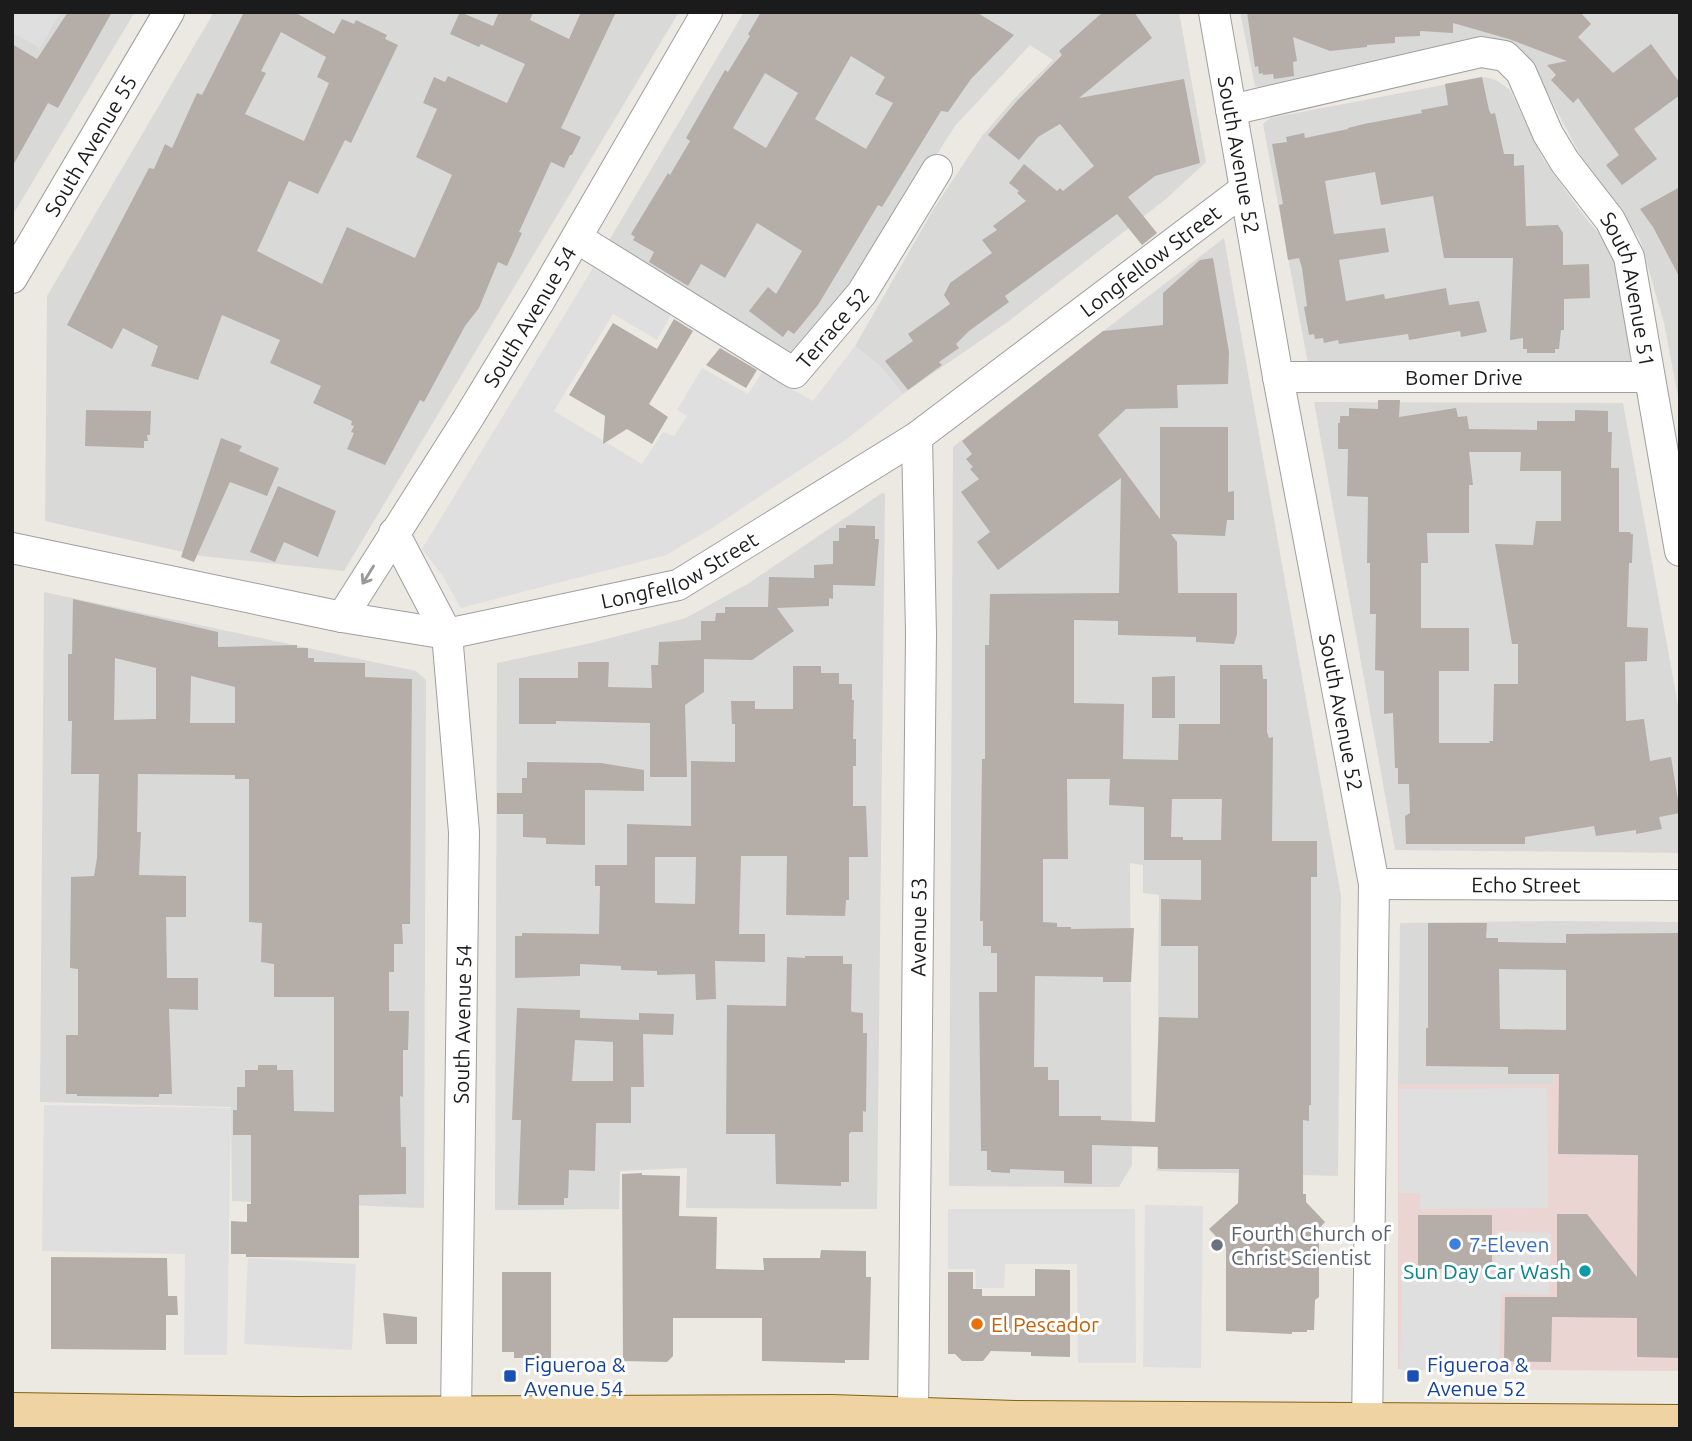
<svg xmlns="http://www.w3.org/2000/svg" width="1692" height="1441" font-family="Ubuntu,sans-serif">
	<style>
		.residential { fill: #d9d9d8 }
		.commercial { fill: #ebd5d3 }
		.parking { fill: #dfdfdf }
		.building { fill: #b5aea8; fill-rule: evenodd }
		.lines { fill: none; stroke-linecap: round; stroke-linejoin: round }
		.minor-casing { stroke: #9f9f9f; stroke-width: 32 }
		.major-casing { stroke: #826311; stroke-width: 40 }
		.minor { stroke: #fff; stroke-width: 30 }
		.major { stroke: #f0d3a3; stroke-width: 38 }
		.oneway { stroke: #989898 }
		.shop-dot { fill: #3f7fe0; stroke: #fff; stroke-width: 2.5 }
		.worship-dot { fill: #6b7280; stroke: #fff; stroke-width: 2.5 }
		.culture-dot { fill: #0f9aa8; stroke: #fff; stroke-width: 2.5 }
		.food-dot { fill: #e8710a; stroke: #fff; stroke-width: 2.5 }
		.transit-dot { fill: #1a4fb4; stroke: #fff; stroke-width: 2.5 }
		.labels { text-anchor: middle; dominant-baseline: central; stroke-width: 6; stroke-linejoin: round; paint-order: stroke }
		.street-label { font-size: 21px; fill: #1b1b1b; stroke: #fff }
		.worship-label { font-size: 21px; fill: #5b616d; stroke: #fff; text-anchor: start }
		.shop-label { font-size: 21px; fill: #366cbe; stroke: #fff; text-anchor: start }
		.culture-label { font-size: 21px; fill: #0d838f; stroke: #fff; text-anchor: end }
		.food-label { font-size: 21px; fill: #c56008; stroke: #fff; text-anchor: start }
		.transit-label { font-size: 21px; fill: #164399; stroke: #fff; text-anchor: start }
	</style>
	<rect width="100%" height="100%" fill="#ece9e2"/>
	<g class="residential">
		<path d="M12,12H135L12,216Z"/>
		<path d="M214,12H679L344,571L201,556L45,521L47,296Z"/>
		<path d="M744,12H1179L1206,162L1166,199L1009,321L903,394L880,366L855,346L933,210L982,136L1013,100L1053,60L1030,45L955,126L831,320L791,360L607,244Z"/>
		<path d="M1240,12H1680V407L1664,323L1640,239L1587,168L1538,75L1527,59L1267,90L1255,86Z"/>
		<path d="M1485,77L1496,80L1510,90L1543,159L1585,217L1613,251L1632,356L1629,365L1309,369L1263,124L1270,118Z"/>
		<path d="M1224,238L1341,896L1338,1176L1157,1171L1159,895L1143,893V865L1130,863L1132,1165L1119,1187L949,1186L953,447Z"/>
		<path d="M1314,402L1623,403L1680,716V853L1395,850Z"/>
		<path d="M882,493L885,494L877,1209L686,1208L687,1168L620,1171L619,1209L495,1210L497,663L591,643L686,618L749,583Z"/>
		<path d="M44,592L416,671L426,680L424,1208L232,1201L231,1107L40,1102Z"/>
		<path d="M1555,921L1680,922V1042L1555,1041L1553,1084H1398L1400,923Z"/>
	</g>
	<path class="commercial" d="M1555,1040L1680,1042V1371L1398,1369V1084H1553Z"/>
	<g class="parking">
		<path d="M12,12H61L40,48L12,32Z"/>
		<path d="M593,268L672,313L657,340L613,314L554,411L642,464L663,432L674,436L687,416L677,410L702,368L748,394L762,372L813,401L855,346L880,366L903,394L847,439L709,530L666,555L461,608L442,575L422,549Z"/>
		<path d="M1547,1088L1548,1208L1420,1209V1193H1399V1089Z"/>
		<path d="M44,1105L231,1108L227,1355H184L185,1254L42,1251Z"/>
		<path d="M1145,1205L1203,1206L1201,1368L1143,1367Z"/>
		<path d="M948,1209H1135L1136,1363H1078L1077,1264H1005L1004,1288H976L975,1269H948Z"/>
		<path d="M1497,1231L1551,1233L1549,1295L1501,1293L1499,1372L1400,1370L1402,1272L1495,1274Z"/>
		<path d="M248,1258L356,1264L352,1350L244,1344Z"/>
	</g>
	<g class="building">
		<path d="M68,12H112L58,108L48,103L12,167V44L37,59Z"/>
		<path d="M244,12H294L334,34L342,19L354,24L356,20L387,35L385,39L398,45L351,143L345,140L318,194L289,181L257,251L322,284L347,227L415,258L452,175L416,157L437,109L423,103L434,77L445,82L448,76L507,103L525,64L481,44L479,47L450,34L460,12L493,26L499,12H533L530,20L569,39L581,12H616L561,128L581,137L572,155H570L564,168L551,162L519,232L522,233L507,266L498,262L479,308L465,326L424,402L420,400L385,465L347,449L354,433L351,432L354,426L351,425L352,421L313,403L321,386L270,363L280,340L222,315L198,380L151,366L158,346L123,328L112,349L67,325L149,168L154,169L165,144L172,148L197,93L202,95ZM281,32L326,57L317,77L329,83L304,141L245,114L266,73L261,71Z"/>
		<path d="M761,12H976L1014,35L971,79L948,112L941,111L882,207L878,205L818,305L794,334L788,330L783,337L749,311L768,287L776,294L802,251L757,223L725,278L701,264L688,286L649,262L654,252L633,240L635,237L631,234L668,173L670,175L690,141L686,138L725,70L728,72L750,36L748,34ZM851,56L885,77L875,94L893,103L866,149L815,119ZM765,73L798,93L766,148L733,128Z"/>
		<path d="M1103,12H1134L1152,38L1079,98L1184,79L1200,163L1155,176L1128,197L1157,233L1142,245L1117,214L1005,296L1009,302L969,331L956,344L959,348L939,362L942,365L908,390L885,361L913,341L908,334L950,304L944,295L950,283L992,253L982,240L997,230L993,226L1026,201L1017,193L1019,191L1009,183L1024,164L1057,191L1060,188L1063,191L1094,166L1060,124L1038,137L1019,160L988,135L1016,102L1062,55L1059,51Z"/>
		<path d="M1247,12H1580L1591,24L1578,37L1613,73L1651,44L1680,83V95L1634,129L1657,159L1622,185L1606,165L1619,155L1578,98L1573,103L1551,80L1556,75L1547,65L1567,61L1509,39L1453,23V33L1420,31V36L1395,37V43L1367,45V47L1330,51L1293,37L1297,61L1293,62L1294,76L1274,79L1273,74L1263,75V73L1259,74L1258,66L1255,67Z"/>
		<path d="M1482,77L1489,110L1491,114L1495,113L1504,154H1514V166L1524,165L1526,226L1558,225L1563,233V265L1589,264L1590,298L1564,299V330H1561L1559,349H1555V353H1527V349H1523V338L1510,340L1513,258H1444L1433,196L1381,205L1375,172L1325,181L1334,234L1385,228L1389,252L1339,260L1346,301L1384,294L1385,299L1446,288L1449,305L1479,301L1487,332L1461,337L1460,331L1409,340L1408,334L1339,344L1338,340L1324,343L1323,338L1315,339L1314,334L1309,335L1304,307L1307,306L1302,268L1299,258L1288,260L1279,205L1283,204L1272,144L1287,142L1286,137L1304,133L1305,138L1348,129V128L1364,124L1422,113L1421,110L1448,105L1445,84Z"/>
		<path d="M1680,187V278L1653,227L1640,209Z"/>
		<path d="M1213,258L1229,352L1228,384L1177,385L1178,408L1126,409L1098,435L1160,519V427H1228V492L1234,491V520H1227L1225,536L1171,534L1177,542L1178,593H1237V634L1234,644L1196,642V637L1118,635V621L1074,620V703L1124,704L1123,759L1178,760L1179,724H1220V665H1262L1263,679H1267V732L1269,738L1273,737L1272,841H1317V877H1311V1105H1309V1121L1303,1120V1194H1306V1202L1325,1222L1319,1229V1297L1315,1300L1314,1330H1307V1332H1292V1334L1226,1331V1247L1209,1229L1238,1203L1239,1169H1160L1158,1168V1147L1092,1145V1184L1064,1183V1171L1010,1169V1173L991,1172V1170H987V1151H981L979,992H997V953H991V946H983V921H980L982,759H985V645H989L990,594L1119,593L1121,478L998,570L977,542L990,532L961,492L979,479L970,469L973,467L966,459L972,454L962,441L1103,331L1163,325V293L1200,260ZM1067,779H1110L1109,805L1144,807V860H1201V900L1161,899V946H1198V1018L1159,1017L1155,1122L1101,1120V1116H1059V1080H1048V1067H1034L1035,976L1103,977V982H1131L1134,928L1071,929V927H1057V923L1043,922V859H1068ZM1172,799H1222L1221,840H1183V837H1171Z"/>
		<path d="M674,319L693,331L649,404L668,417L652,444L627,429L603,444L605,416L569,395L613,323L657,349Z"/>
		<path d="M720,348L757,370L746,388L706,365Z"/>
		<path d="M1378,400H1400L1399,417L1456,408L1458,417L1467,416L1469,429L1537,430V421H1575V410L1608,411V432H1612L1611,468H1619V532H1631L1630,534H1633L1632,563H1629L1627,627L1648,628L1647,661L1625,662L1626,721L1644,719L1650,761L1671,757L1680,813L1659,817L1662,829L1636,834V830L1596,836L1594,826L1525,837V844H1406L1405,816L1410,813L1409,784H1398V768H1395L1393,713L1384,714V671L1375,670L1376,614H1370V563H1367L1368,497L1347,496L1348,449H1338V423H1340V416H1349V408L1378,409ZM1469,452H1521L1520,471H1561V521H1536L1533,545L1495,544L1512,644H1518V684H1494L1493,741H1489L1490,743H1439V671H1469V628H1421V563H1428L1427,533H1469V485H1473Z"/>
		<path d="M86,410L151,411L150,435H147L148,441H144V448L85,446Z"/>
		<path d="M221,438L242,446L239,451L279,468L267,496L230,482L194,562L181,557Z"/>
		<path d="M278,486L336,511L318,557L284,542L275,562L250,552Z"/>
		<path d="M846,525L875,526V539H879L875,586L833,585V599L829,598V606L777,608L794,631L752,660L704,659V692L685,705L687,777H650V723L556,721V724H519V678H578V662H609L608,687L652,688L651,665H658L659,642L701,640V621H715L716,613H725V607H768L769,577L814,578V565L833,564V541H839V528H846Z"/>
		<path d="M73,599L218,632V647L297,645V648H308V658H314V662L365,663V677L412,679L410,924H402L403,944H394V972H389V1011H409L408,1050H403V1097L400,1096L401,1147H406V1194L359,1195V1258L246,1257V1254H231V1221L247,1222V1204H251V1135H233V1110H237V1087H245V1070H258V1065H277V1070H293L294,1111L334,1112V997H274V964L261,962L262,923L249,922V779H235V775L138,774L137,832H141L139,875L186,876V917H166L167,978H198V1010L169,1009L172,1094H159V1097L77,1096V1094H66V1035H78V969L70,968L71,877L94,876L97,858L99,774H71L72,721H68V654H72ZM115,658L156,668V719L114,720ZM191,676L235,687V723H190Z"/>
		<path d="M793,666H821V673H839V684H852V700H854L853,739H856V766H853V806H866L868,857H849V900H846L845,916L786,915L787,856H741L739,934H765V962L715,961L716,999L696,1000L695,974L657,975V971L621,970V966L580,964V976L515,978V936H522V933L599,934L600,886H595V865H627V824L691,826V761L735,762V724H732L731,701H755V709H793ZM655,857H696L695,904L655,903Z"/>
		<path d="M1175,676V718H1152V677Z"/>
		<path d="M527,762L601,763L644,770V791L585,790V845L546,844V838L523,837V814H497V793H522V778H527Z"/>
		<path d="M1428,923H1487L1486,938H1498V942L1566,943V934L1680,933V1358L1637,1357V1318L1552,1317L1551,1362L1504,1361L1505,1297H1557V1214H1587L1637,1277L1638,1155L1558,1154L1559,1074H1508V1067L1426,1066V1028H1428ZM1499,969L1566,970V1030L1500,1029Z"/>
		<path d="M805,956H843V964H852L851,1010L852,1012L863,1013V1033H867L866,1112L863,1111V1132H851L849,1134V1182H841V1186L776,1184L775,1134H726L727,1005L786,1006L787,957L805,958Z"/>
		<path d="M517,1008L580,1010V1018L639,1020V1013L674,1014L673,1035L643,1034L644,1087H631V1123H596L595,1171L569,1170L568,1198H564V1205H518L521,1120H512ZM575,1040L613,1042V1081H572Z"/>
		<path d="M642,1173V1175L680,1176L679,1216L717,1217L716,1269L764,1270L763,1258H820L821,1250L866,1251V1277H871L869,1360H845V1363L762,1361V1318H673V1356L667,1362L623,1361L622,1174Z"/>
		<rect x="1418" y="1215" width="74" height="54"/>
		<path d="M51,1257L167,1258L168,1296H177L178,1315H166V1350L51,1349Z"/>
		<path d="M1035,1269L1070,1270V1357L1031,1356V1352L991,1351L983,1361H962L955,1354H948V1272H973V1289H982V1296H1035Z"/>
		<path d="M502,1272H551V1358H514V1352H502Z"/>
		<path d="M383,1313L417,1317V1344H386Z"/>
	</g>
	<g class="lines">
		<defs>
			<g id="minor">
				<path id="s1" d="M1214,12L1278,377L1374,884L1367,1429"/>
				<path id="s2" d="M1231,110L1481,52L1505,56L1521,72L1548,134L1565,162L1610,220L1629,257L1680,551"/>
				<path id="s3" d="M577,238L794,373L862,293L937,170"/>
				<path id="s4" d="M12,278L169,12"/>
				<path id="s5" d="M1278,377H1648"/>
				<path d="M394,533L447,634L464,832L456,1415"/>
				<path id="s6" d="M12,548L342,617L447,634L678,585L917,437L1245,189"/>
				<path id="s7" d="M342,617L469,417L539,302L707,12"/>
				<path id="s8" d="M1374,884L1680,885"/>
				<path id="s9" d="M913,1415L921,634L917,437"/>
			</g>
			<path id="major" d="M12,1412L295,1416L831,1414L1015,1420L1680,1424"/>
		</defs>
		<use href="#minor" class="minor-casing"/>
		<use href="#major" class="major-casing"/>
		<use href="#minor" class="minor"/>
		<use href="#major" class="major"/>
	</g>
	<defs><path id="oneway-shaft" d="M-6 0H5M1.5-3L5.5 0L1.5 3" fill="none" stroke-width="1.6" stroke-linecap="round" stroke-linejoin="round" transform="scale(1.75)"/></defs>
	<use class="oneway" href="#oneway-shaft" transform="translate(368 575) rotate(122)"/>
	<circle class="shop-dot" cx="1455" cy="1244" r="7"/>
	<circle class="worship-dot" cx="1217" cy="1245" r="7"/>
	<circle class="culture-dot" cx="1585" cy="1271" r="7"/>
	<circle class="food-dot" cx="977" cy="1324" r="7"/>
	<g class="transit-dot">
		<rect x="503" y="1369" width="14" height="14" rx="3.5"/>
		<rect x="1406" y="1369" width="14" height="14" rx="3.5"/>
	</g>
	<g class="labels">
		<g class="street-label">
			<text stroke="none"><textPath href="#s4" startOffset="154">South Avenue 55</textPath></text>
			<text stroke="none"><textPath href="#s1" startOffset="145">South Avenue 52</textPath></text>
			<text stroke="none"><textPath href="#s6" startOffset="1253">Longfellow Street</textPath></text>
			<text stroke="none"><textPath href="#s2" startOffset="550">South Avenue 51</textPath></text>
			<text stroke="none"><textPath href="#s7" startOffset="354">South Avenue 54</textPath></text>
			<text stroke="none"><textPath href="#s3" startOffset="315">Terrace 52</textPath></text>
			<text stroke="none"><textPath href="#s5" startOffset="186">Bomer Drive</textPath></text>
			<text stroke="none"><textPath href="#s6" startOffset="686">Longfellow Street</textPath></text>
			<text stroke="none"><textPath href="#s1" startOffset="712">South Avenue 52</textPath></text>
			<text stroke="none"><textPath href="#s8" startOffset="152">Echo Street</textPath></text>
			<text stroke="none"><textPath href="#s9" startOffset="488">Avenue 53</textPath></text>
			<text transform="translate(462 1024) rotate(-89)">South Avenue 54</text>
		</g>
		<g class="worship-label">
			<text x="1231" y="1233">Fourth Church of<tspan x="1231" dy="24">Christ Scientist</tspan></text>
		</g>
		<g class="shop-label">
			<text x="1469" y="1244">7-Eleven</text>
		</g>
		<g class="culture-label">
			<text x="1571" y="1271">Sun Day Car Wash</text>
		</g>
		<g class="food-label">
			<text x="991" y="1324">El Pescador</text>
		</g>
		<g class="transit-label">
			<text x="524" y="1364">Figueroa &amp;<tspan x="524" dy="24">Avenue 54</tspan></text>
			<text x="1427" y="1364">Figueroa &amp;<tspan x="1427" dy="24">Avenue 52</tspan></text>
		</g>
	</g>
	<rect width="1692" height="1441" fill="none" stroke="#1b1b1b" stroke-width="28"/>
</svg>
